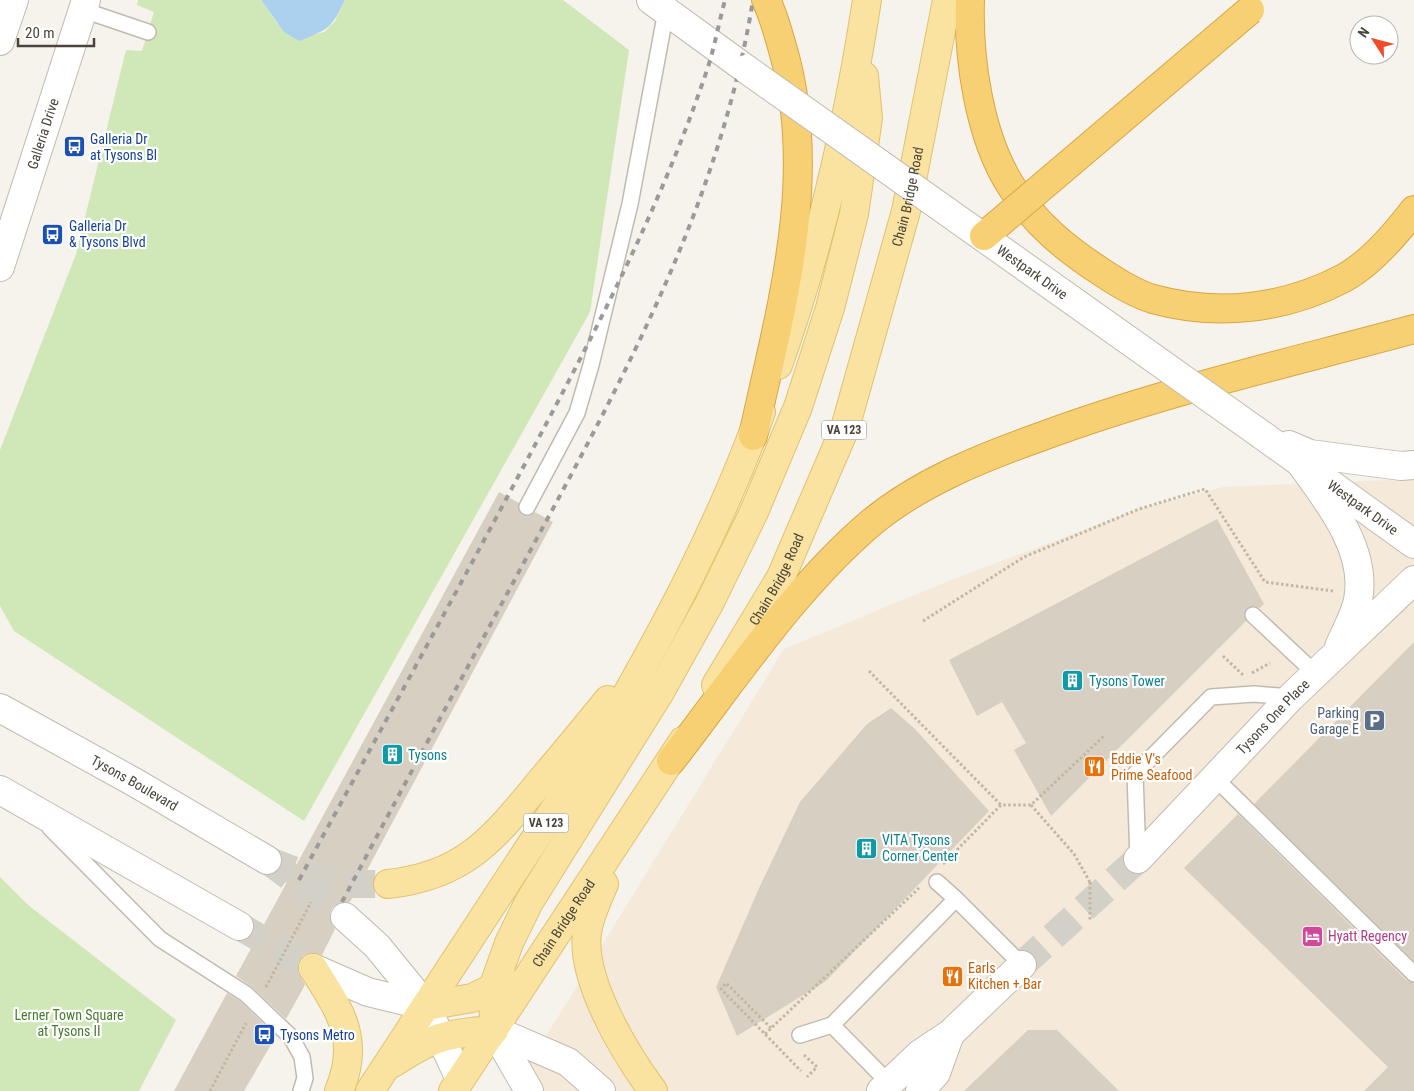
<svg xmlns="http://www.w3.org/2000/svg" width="1414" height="1091" font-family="'Roboto Condensed',sans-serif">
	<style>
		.commercial { fill: #f5ead9 }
		.green { fill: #d0e7b7 }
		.water { fill: #acd1ef }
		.building { fill: #d7cfc2 }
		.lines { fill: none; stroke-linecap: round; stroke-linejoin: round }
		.tertiary-tunnel { stroke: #d3d0c8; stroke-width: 28; stroke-dasharray: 28 14; stroke-linecap: butt }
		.primary-tunnel { stroke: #d3d0c8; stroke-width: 28; stroke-dasharray: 28 14; stroke-linecap: butt }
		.service-casing { stroke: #c1bbaf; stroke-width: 18 }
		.tertiary-casing { stroke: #c1bbaf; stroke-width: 30 }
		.primary-casing { stroke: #e0c26f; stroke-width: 30 }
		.motorway-casing { stroke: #d8a643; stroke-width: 30 }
		.path { stroke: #c2b7a0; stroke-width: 3; stroke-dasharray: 2.5 2.5; stroke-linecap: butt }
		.service { stroke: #fff; stroke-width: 15 }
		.tertiary { stroke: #fff; stroke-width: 28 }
		.primary { stroke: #fae3a0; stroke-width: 28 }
		.motorway { stroke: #f8d074; stroke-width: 28 }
		.rail { stroke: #9a9a9a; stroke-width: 4; stroke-dasharray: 6 6; stroke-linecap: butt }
		.tertiary-bridge-casing { stroke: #c1bbaf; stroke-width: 30; stroke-linecap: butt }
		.motorway-bridge-casing { stroke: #d8a643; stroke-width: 30; stroke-linecap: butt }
		.path-bridge { stroke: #c2b7a0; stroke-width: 3; stroke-dasharray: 2.5 2.5; stroke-linecap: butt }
		.tertiary-bridge { stroke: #fff; stroke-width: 28 }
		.motorway-bridge { stroke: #f8d074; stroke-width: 28 }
		.labels { text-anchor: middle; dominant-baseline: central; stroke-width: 4.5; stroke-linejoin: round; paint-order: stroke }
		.shield { fill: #fff; stroke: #807c75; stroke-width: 1 }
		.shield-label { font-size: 12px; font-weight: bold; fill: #4a443a }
		.street-label { font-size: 14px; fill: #4a443a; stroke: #fff }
		.transit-label { font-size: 14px; fill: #164399; stroke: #fff; text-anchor: start }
		.culture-label { font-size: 14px; fill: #0d838f; stroke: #fff; text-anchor: start }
		.service-label { font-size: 14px; fill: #4e5e75; stroke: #fff; text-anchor: end }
		.food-label { font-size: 14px; fill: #c56008; stroke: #fff; text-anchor: start }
		.hotel-label { font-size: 14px; fill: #b23c85; stroke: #fff; text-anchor: start }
		.park-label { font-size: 14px; fill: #497b2e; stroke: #fff }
	</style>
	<rect width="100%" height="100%" fill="#f5f3ec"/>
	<path class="commercial" d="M1414,479V1091H510L556,1020L784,649L946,582L1139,509L1223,487Z"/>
	<g class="green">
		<path d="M138,0H261L277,23L313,35L324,32L335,21L345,0H563L629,50L590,312L304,821L14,631L0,606V450L76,254L126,50L142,51L154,12L137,5Z"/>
		<path d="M0,877L28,905L176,1020L139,1091H0Z"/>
	</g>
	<path class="water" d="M261,0H345C331,29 329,29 299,41L284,32Z"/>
	<g class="building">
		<path d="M499,492L519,503L518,508L522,515L528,516L535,512L553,522L350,902H341L333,907L330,913V921L335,929L322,955L311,953L304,955L299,961L298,970L305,985L286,1019L252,987L236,976Z"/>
		<path d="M1217,519L1264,604L1260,608L1255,606L1247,608L1244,613L1246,621L1051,816L1014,750L1026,743L1002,702L977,716L949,660Z"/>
		<path d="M1414,642V961L1254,804Z"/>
		<path d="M891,708L915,729L989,811L826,981L737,1036L716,987L760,886L800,802L867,724Z"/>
		<path d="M1238,814L1407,981L1414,983V1091H1364L1388,1067L1184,868Z"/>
		<path d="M227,993L240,1001L276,1036L244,1091H174Z"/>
		<path d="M1028,1030H1057L1119,1091H964Z"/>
	</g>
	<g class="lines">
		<g class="tertiary-tunnel">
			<path d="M267,860L345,917"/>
			<path d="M239,926L313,968"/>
			<path d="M1022,965L1138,859"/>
		</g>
		<path class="primary-tunnel" d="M267,860L303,874L343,884H388"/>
		<defs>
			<g id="service">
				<path d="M83,10L148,32"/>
				<path d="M527,507L577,413L591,365L630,204L666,11"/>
				<path d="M1253,615L1316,674"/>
				<path d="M1216,779L1414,974"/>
				<path d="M50,828L160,939L246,994L291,1037L302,1057L305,1078L301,1091"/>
				<path d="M1138,859L1135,774L1211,697L1254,694L1291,697"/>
				<path d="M937,882L956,899"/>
				<path d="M800,1035L832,1025"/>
				<path d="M889,1083L832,1025L956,899L1022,965"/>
			</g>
			<g id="tertiary">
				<path d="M651,0L746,69"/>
				<path d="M0,41L14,0"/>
				<path id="s1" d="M0,267L86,0"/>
				<path id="s2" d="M1262,435L1414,544"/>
				<path d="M1289,445L1310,454L1401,466L1414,465"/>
				<path d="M1299,461C1327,500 1368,549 1358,600C1355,616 1345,632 1339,647"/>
				<path id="s3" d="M0,708L134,782L267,860"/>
				<path d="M0,790L239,926"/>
				<path id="s4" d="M1138,859L1291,697L1414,580"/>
				<path d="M345,917L377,946L426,1006L460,1079"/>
				<path d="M313,968L368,992L426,1006"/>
				<path d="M494,1030L568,1062L601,1091"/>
				<path d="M494,1030L529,1091"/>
				<path d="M881,1091L920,1054L950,1034L1022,965"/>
				<path d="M920,1091L936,1073L950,1034"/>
			</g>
			<g id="primary">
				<path d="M778,365C820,247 848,124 867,0"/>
				<path id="s5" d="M716,685L781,577L845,428L906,211L947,0"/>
				<path d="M388,884C465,876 494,838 540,782C563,755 586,727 608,700"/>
				<path d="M604,884C598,898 591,913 588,927C577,975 625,1053 653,1091"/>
				<path d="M313,968C340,1011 361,1039 339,1091"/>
				<path d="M426,1006L472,998L506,982"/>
				<path d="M494,1030L493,988L509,943L529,902L660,692L709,604L754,512L798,407L830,308L854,214L868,118L864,76"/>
				<path d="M393,1063C432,1037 447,1033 494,1030"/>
				<path d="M370,1091L607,729C666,627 721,523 761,412"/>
				<path id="s6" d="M453,1091L683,741"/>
			</g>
			<g id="motorway">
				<path d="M970,0C968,58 979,136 1011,186C1035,224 1066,249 1103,273C1118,283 1136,294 1153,299C1218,317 1285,309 1344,278C1371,263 1395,235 1414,210"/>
				<path d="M753,436C780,311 820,178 783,50C778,33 774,16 766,0"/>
				<path d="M671,761C733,681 795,587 872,522C921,482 981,458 1040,437C1161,392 1289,363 1414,329"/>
			</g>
		</defs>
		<use href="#service" class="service-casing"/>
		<use href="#tertiary" class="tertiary-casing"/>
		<use href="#primary" class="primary-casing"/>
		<use href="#motorway" class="motorway-casing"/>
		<g class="path">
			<path d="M923,621L1024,557L1139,509L1205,489L1265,582L1333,591"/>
			<path d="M1223,656L1243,675"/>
			<path d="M869,671L1001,805"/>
			<path d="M1252,673L1270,663"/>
			<path d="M1031,805L1074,854L1090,882"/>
			<path d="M943,864L1001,805H1031L1105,735"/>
			<path d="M266,987L311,902"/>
			<path d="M771,1028L726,983L721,989L801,1071"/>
			<path d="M765,1034L919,888"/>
			<path d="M804,1055L817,1067L807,1077"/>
			<path d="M210,1091L246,1023"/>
		</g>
		<use href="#service" class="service"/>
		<use href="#tertiary" class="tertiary"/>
		<use href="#primary" class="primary"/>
		<use href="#motorway" class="motorway"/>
		<g class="rail">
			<path d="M299,880C375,740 452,601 527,460C595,332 662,205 708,67C715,45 719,22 725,0"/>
			<path d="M342,902C406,781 471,661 536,540C629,368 721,197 753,0"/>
		</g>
		<defs>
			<g id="tertiary-bridge">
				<path id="s7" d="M746,69L1262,435"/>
			</g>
			<path id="motorway-bridge" d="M984,236L1250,10"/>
		</defs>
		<use href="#tertiary-bridge" class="tertiary-bridge-casing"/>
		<use href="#motorway-bridge" class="motorway-bridge-casing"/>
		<path class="path-bridge" d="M1090,882V922"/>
		<use href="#tertiary-bridge" class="tertiary-bridge"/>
		<use href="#motorway-bridge" class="motorway-bridge"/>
	</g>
	<defs>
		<symbol id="bus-square" viewBox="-11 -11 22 22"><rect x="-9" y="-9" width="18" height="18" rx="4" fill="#1a4fb4" stroke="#fff"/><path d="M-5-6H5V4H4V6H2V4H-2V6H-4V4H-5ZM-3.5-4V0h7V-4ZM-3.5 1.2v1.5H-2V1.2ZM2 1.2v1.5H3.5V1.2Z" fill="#fff"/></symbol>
		<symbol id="building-square" viewBox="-11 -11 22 22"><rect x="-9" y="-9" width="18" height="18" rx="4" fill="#0f9aa8" stroke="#fff"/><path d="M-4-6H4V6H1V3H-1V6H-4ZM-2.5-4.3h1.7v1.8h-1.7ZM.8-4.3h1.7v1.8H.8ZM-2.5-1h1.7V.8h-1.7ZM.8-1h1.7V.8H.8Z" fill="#fff"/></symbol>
		<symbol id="parking-square" viewBox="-11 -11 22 22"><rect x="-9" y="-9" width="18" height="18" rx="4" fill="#5c6f8a" stroke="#fff"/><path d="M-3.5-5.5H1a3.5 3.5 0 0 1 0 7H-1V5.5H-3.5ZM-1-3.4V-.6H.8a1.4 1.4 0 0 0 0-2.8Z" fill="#fff"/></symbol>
		<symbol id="restaurant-square" viewBox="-11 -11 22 22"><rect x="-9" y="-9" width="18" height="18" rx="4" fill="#e8710a" stroke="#fff"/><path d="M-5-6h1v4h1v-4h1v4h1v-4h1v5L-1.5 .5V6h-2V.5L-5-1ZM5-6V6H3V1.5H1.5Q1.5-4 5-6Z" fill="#fff"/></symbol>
		<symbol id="hotel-square" viewBox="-11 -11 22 22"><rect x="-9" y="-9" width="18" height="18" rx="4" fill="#d1479c" stroke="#fff"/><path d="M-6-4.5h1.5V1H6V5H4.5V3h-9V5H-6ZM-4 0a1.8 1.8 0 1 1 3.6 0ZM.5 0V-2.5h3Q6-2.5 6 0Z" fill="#fff"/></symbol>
	</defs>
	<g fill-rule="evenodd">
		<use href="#bus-square" x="62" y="134" width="25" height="25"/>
		<use href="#bus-square" x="40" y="222" width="25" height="25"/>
		<use href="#building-square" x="1060" y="668" width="25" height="25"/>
		<use href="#parking-square" x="1362" y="708" width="25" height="25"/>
		<use href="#building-square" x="380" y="742" width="25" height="25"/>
		<use href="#restaurant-square" x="1082" y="754" width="25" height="25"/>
		<use href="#building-square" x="854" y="836" width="25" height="25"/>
		<use href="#hotel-square" x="1300" y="924" width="25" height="25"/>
		<use href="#restaurant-square" x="940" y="964" width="25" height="25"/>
		<use href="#bus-square" x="252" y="1022" width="25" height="25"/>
	</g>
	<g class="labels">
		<g class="shield">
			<rect x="821.5" y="420.5" width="45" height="19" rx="4"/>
			<rect x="523.5" y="813.5" width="45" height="19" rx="4"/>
		</g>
		<g class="shield-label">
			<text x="844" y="430">VA 123</text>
			<text x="546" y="823">VA 123</text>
		</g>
		<g class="street-label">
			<text stroke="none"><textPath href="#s1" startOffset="140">Galleria Drive</textPath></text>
			<text stroke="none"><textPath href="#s5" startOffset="528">Chain Bridge Road</textPath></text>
			<text stroke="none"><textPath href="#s7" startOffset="351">Westpark Drive</textPath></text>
			<text stroke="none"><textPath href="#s2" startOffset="124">Westpark Drive</textPath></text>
			<text stroke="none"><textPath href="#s5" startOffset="122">Chain Bridge Road</textPath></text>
			<text stroke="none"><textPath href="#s4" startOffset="196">Tysons One Place</textPath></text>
			<text stroke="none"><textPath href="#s3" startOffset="154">Tysons Boulevard</textPath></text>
			<text stroke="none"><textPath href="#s6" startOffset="201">Chain Bridge Road</textPath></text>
		</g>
		<g class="transit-label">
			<text x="90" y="139">Galleria Dr<tspan x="90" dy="16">at Tysons Bl</tspan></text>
			<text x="69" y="226">Galleria Dr<tspan x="69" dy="16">&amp; Tysons Blvd</tspan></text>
			<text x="280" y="1035">Tysons Metro</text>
		</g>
		<g class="culture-label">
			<text x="1089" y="681">Tysons Tower</text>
			<text x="408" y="755">Tysons</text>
			<text x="882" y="840">VITA Tysons<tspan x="882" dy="16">Corner Center</tspan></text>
		</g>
		<g class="service-label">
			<text x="1359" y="713">Parking<tspan x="1359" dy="16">Garage E</tspan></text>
		</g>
		<g class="food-label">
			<text x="1111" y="759">Eddie V's<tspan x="1111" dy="16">Prime Seafood</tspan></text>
			<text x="968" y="968">Earls<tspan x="968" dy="16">Kitchen + Bar</tspan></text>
		</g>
		<g class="hotel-label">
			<text x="1328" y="936">Hyatt Regency</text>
		</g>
		<g class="park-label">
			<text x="69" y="1015">Lerner Town Square<tspan x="69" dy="16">at Tysons II</tspan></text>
		</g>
	</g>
	<g transform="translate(1374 40) rotate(306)"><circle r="24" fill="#ffffff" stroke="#b7b4b0"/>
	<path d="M0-4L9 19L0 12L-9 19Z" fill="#f24b27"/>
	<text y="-8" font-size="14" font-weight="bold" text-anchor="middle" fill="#4a443a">N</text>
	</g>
	<path d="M18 38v8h76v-8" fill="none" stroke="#4a443a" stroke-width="2.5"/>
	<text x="25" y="38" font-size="15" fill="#4a443a" stroke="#ffffff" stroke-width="4" paint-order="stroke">20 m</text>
</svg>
